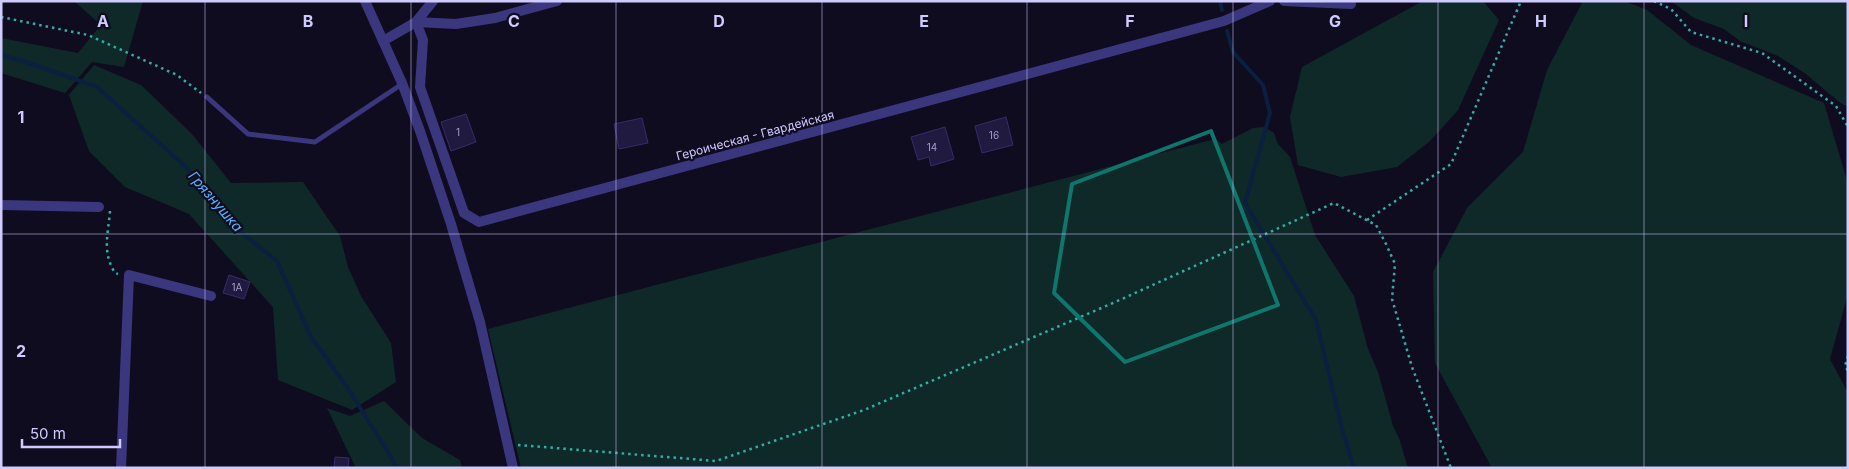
<svg xmlns="http://www.w3.org/2000/svg" width="1849" height="469" font-family="Inter,sans-serif">
	<style>
		.green { fill: #0f2928 }
		.lines { fill: none; stroke-linecap: round; stroke-linejoin: round }
		.stream { stroke: #0b1f40; stroke-width: 4 }
		.building { fill: #201940; stroke: #372b6c }
		.path { stroke: #2eb0a7; stroke-width: 2.5; stroke-dasharray: 2.5 4; stroke-linecap: butt }
		.service { stroke: #3a377e; stroke-width: 5 }
		.minor { stroke: #3a377e; stroke-width: 10 }
		.marked { fill: none; stroke: #0f766e; stroke-width: 4; stroke-linejoin: round }
		.grid { fill: none; stroke: #d0cbff; stroke-width: 1; stroke-opacity: 0.55 }
		.labels { text-anchor: middle; dominant-baseline: central; stroke-width: 4.5; stroke-linejoin: round; paint-order: stroke }
		.number-label { font-size: 10px; fill: #a49ecf }
		.street-label { font-size: 12px; fill: #d0cbff; stroke: #100c1f }
		.water-label { font-size: 14px; font-style: italic; fill: #59b3fe; stroke: #100c1f }
		.grid-label { font-size: 16px; text-anchor: middle; font-weight: bold; fill: #d0cbff; stroke: #100c1f; stroke-width: 4.5; stroke-linejoin: round; paint-order: stroke }
	</style>
	<rect width="100%" height="100%" fill="#100c1f"/>
	<g class="green">
		<path d="M74,1H143L124,67L92,62L65,93L1,73V38L78,53L101,25Z"/>
		<path d="M1423,1H1483L1499,20L1458,110L1430,141L1397,167L1341,177L1298,165L1290,117L1302,67Z"/>
		<path d="M1583,1H1624L1647,10L1691,45L1824,103L1848,184V294L1830,359L1848,393V468H1492L1435,363L1433,272L1467,208L1523,152L1547,70Z"/>
		<path d="M1671,1H1848V107L1839,102L1806,74L1778,56L1740,41L1724,29L1694,18Z"/>
		<path d="M94,65L141,85L192,134L231,183L303,182L340,236L348,267L361,296L391,343L396,382L352,410L278,380L273,307L189,214L125,187L89,151L69,95Z"/>
		<path d="M1264,127L1274,133L1278,144L1290,157L1315,235L1354,296L1368,349L1378,372L1393,426L1399,438L1408,468H521L488,329L1215,139L1222,144L1253,128Z"/>
		<path d="M384,401L422,438L460,460L462,468H356L327,408L350,416Z"/>
	</g>
	<g class="lines">
		<g class="stream">
			<path d="M1220,1L1222,10"/>
			<path d="M1227,31L1233,52L1263,85L1270,113L1245,203L1316,320L1342,429L1354,468"/>
			<path d="M1,55L29,63L97,87L187,168L232,225L277,261L311,337L347,387L388,452L397,468"/>
		</g>
	</g>
	<g class="building">
		<path d="M466,114L476,142L451,151L441,122Z"/>
		<path d="M1006,117L1013,145L982,153L975,126Z"/>
		<path d="M642,118L648,143L619,149L614,124Z"/>
		<path d="M945,127L954,159L931,166L929,157L918,160L911,137Z"/>
		<path d="M229,275L250,282L244,299L223,293Z"/>
		<path d="M335,457L349,458L348,468H334Z"/>
	</g>
	<g class="lines">
		<g class="path">
			<path d="M1654,1L1671,9L1691,32L1762,53L1836,106L1848,127"/>
			<path d="M1,17L88,35L177,75L201,93"/>
			<path d="M110,211C108,235 102,252 115,273L118,274"/>
			<path d="M1367,220L1451,164L1521,1"/>
			<path d="M1848,356L1845,366L1848,371"/>
			<path d="M518,445L716,461L864,410L1113,303L1334,203L1376,225L1386,244L1395,264L1392,299L1412,367L1451,468"/>
		</g>
		<path class="service" d="M207,97L248,134L315,142L402,84"/>
		<g class="minor">
			<path d="M365,1L402,83L420,131L451,224L480,322L513,468"/>
			<path d="M433,1L416,22L423,40L420,87L464,213L479,222L1224,21L1270,1"/>
			<path d="M1284,1L1351,4"/>
			<path d="M383,41L416,22L456,24L495,18L557,1"/>
			<path d="M1,205L99,207"/>
			<path d="M121,468L129,275L211,296"/>
		</g>
	</g>
	<path class="marked" d="M1211,131L1278,305L1125,362L1054,293L1072,184Z"/>
	<path class="grid" d="M205,1V468M411,1V468M616,1V468M822,1V468M1027,1V468M1233,1V468M1438,1V468M1644,1V468M1,234H1848"/>
	<g class="labels">
		<g class="number-label">
			<text x="458" y="132">1</text>
			<text x="994" y="135">16</text>
			<text x="932" y="147">14</text>
			<text x="237" y="287">1А</text>
		</g>
		<g class="street-label">
			<text transform="translate(755 135) rotate(-15)">Героическая - Гвардейская</text>
		</g>
		<g class="water-label">
			<text transform="translate(216 201) rotate(49)">Грязнушка</text>
		</g>
	</g>
	<g class="grid-label">
		<text x="103" y="27">A</text>
		<text x="308" y="27">B</text>
		<text x="514" y="27">C</text>
		<text x="719" y="27">D</text>
		<text x="924" y="27">E</text>
		<text x="1130" y="27">F</text>
		<text x="1335" y="27">G</text>
		<text x="1541" y="27">H</text>
		<text x="1746" y="27">I</text>
		<text x="21" y="123">1</text>
		<text x="21" y="357">2</text>
	</g>
	<rect width="1849" height="469" fill="none" stroke="#d0cbff" stroke-width="5"/>
	<path d="M22 439v8h98v-8" fill="none" stroke="#d0cbff" stroke-width="2.5"/>
	<text x="30" y="439" font-size="15" fill="#d0cbff" stroke="#100c1f" stroke-width="4" paint-order="stroke">50 m</text>
</svg>
